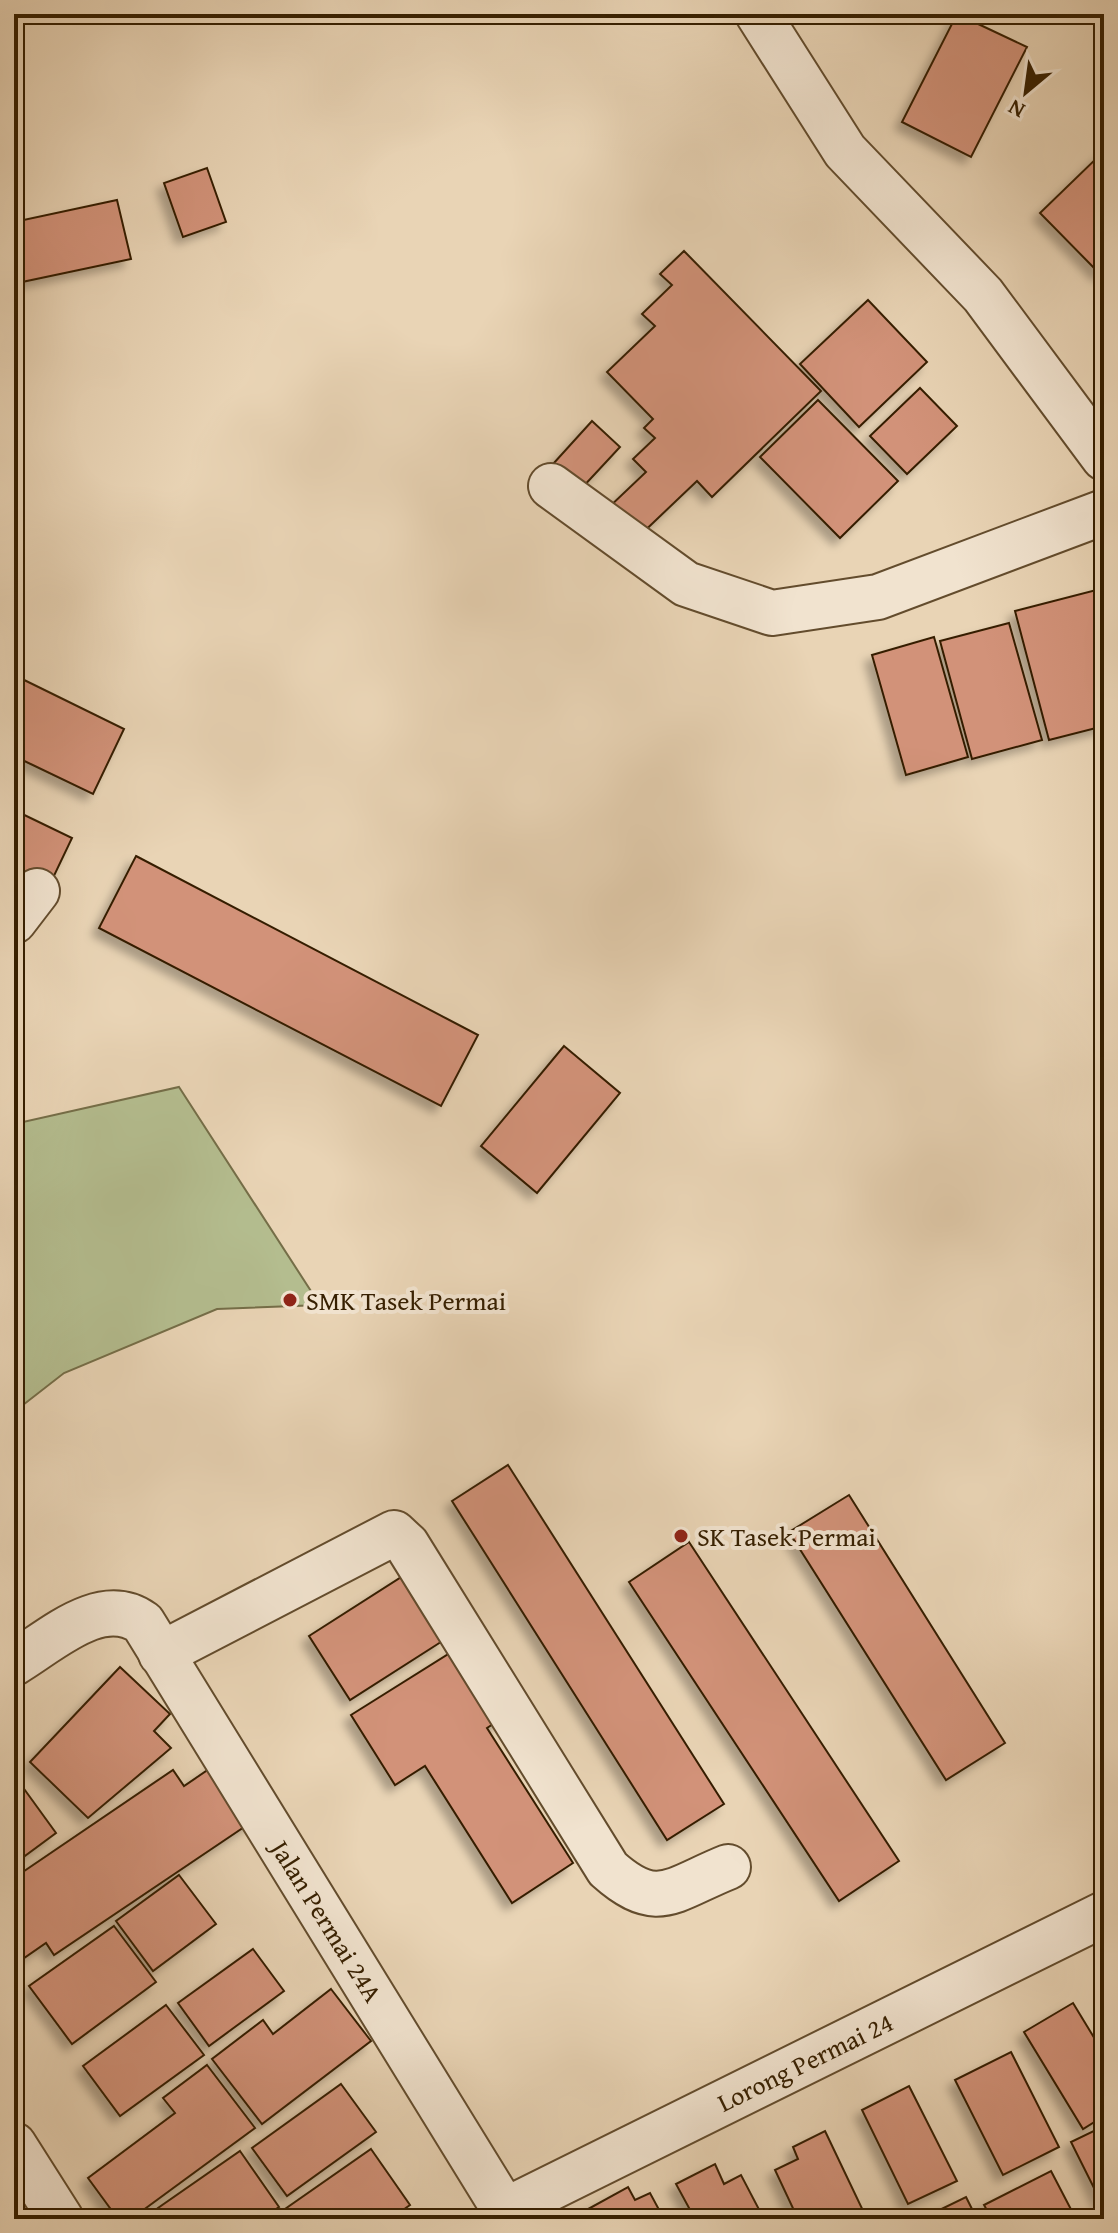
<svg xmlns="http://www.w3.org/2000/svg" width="1118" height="2233" font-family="'Gentium Book Plus',serif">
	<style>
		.pitch { fill: #b4bd8f; stroke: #756e48; stroke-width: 2 }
		.building { fill: #d29279; stroke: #361f00; stroke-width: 2; filter: url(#shadow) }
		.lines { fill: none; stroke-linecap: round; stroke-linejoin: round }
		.minor-casing { stroke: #634c2d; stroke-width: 48 }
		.minor { stroke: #f1e3cf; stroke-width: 44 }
		.poi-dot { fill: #8f2418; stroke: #f1e3cf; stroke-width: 3 }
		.labels { text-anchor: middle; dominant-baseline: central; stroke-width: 8; stroke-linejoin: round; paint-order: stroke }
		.poi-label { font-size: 26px; fill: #361f00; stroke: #f1e3cf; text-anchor: start }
		.street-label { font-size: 26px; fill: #361f00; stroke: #f1e3cf }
	</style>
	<defs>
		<filter id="shadow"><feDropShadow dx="-7" dy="7" stdDeviation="4" flood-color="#0004"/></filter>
	</defs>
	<rect width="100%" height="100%" fill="#e9d4b5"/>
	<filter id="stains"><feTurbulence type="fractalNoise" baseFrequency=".0025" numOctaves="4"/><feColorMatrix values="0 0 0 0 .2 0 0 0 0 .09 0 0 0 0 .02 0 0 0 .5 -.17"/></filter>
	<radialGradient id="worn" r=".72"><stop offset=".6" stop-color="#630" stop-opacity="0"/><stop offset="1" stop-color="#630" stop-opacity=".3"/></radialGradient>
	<path class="pitch" d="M179,1087L320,1305L217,1309L64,1373L14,1412V1124Z"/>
	<g class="building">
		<path d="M957,14L1027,47L971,157L902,122Z"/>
		<path d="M1104,151V270L1100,274L1040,213Z"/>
		<path d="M207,168L226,222L183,237L164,183Z"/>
		<path d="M117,200L131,259L22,282L14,249V222Z"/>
		<path d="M684,251L821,391L712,497L697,481L635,540L606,510L646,472L633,459L655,438L644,428L653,419L607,372L655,326L642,314L672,285L660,274Z"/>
		<path d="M868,300L927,362L859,427L800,364Z"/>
		<path d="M920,388L957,426L907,474L870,436Z"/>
		<path d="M818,400L898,481L840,538L760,457Z"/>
		<path d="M592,421L620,447L580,490L553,464Z"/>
		<path d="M1104,588V726L1049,740L1015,611Z"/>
		<path d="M1009,623L1042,740L972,759L940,641Z"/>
		<path d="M934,637L968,757L906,775L872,655Z"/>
		<path d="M14,675L124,729L93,794L14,756Z"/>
		<path d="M14,810L72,838L41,903L14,890Z"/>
		<path d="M136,856L478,1035L441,1106L99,928Z"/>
		<path d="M564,1046L620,1093L537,1193L481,1146Z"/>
		<path d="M508,1465L724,1804L667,1840L452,1501Z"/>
		<path d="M849,1495L1005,1743L946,1780L789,1532Z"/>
		<path d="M689,1542L899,1861L839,1901L629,1582Z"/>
		<path d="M403,1576L444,1640L350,1700L309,1636Z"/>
		<path d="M466,1643L510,1713L487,1728L573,1863L512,1903L425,1766L395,1785L351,1715Z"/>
		<path d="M120,1667L170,1714L154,1731L171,1748L88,1818L30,1762Z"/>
		<path d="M218,1763L256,1819L54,1955L46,1943L14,1965V1878L173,1770L184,1786Z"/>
		<path d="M14,1775L56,1833L14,1864Z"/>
		<path d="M179,1875L216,1924L153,1971L116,1921Z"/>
		<path d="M114,1926L156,1982L72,2044L29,1986Z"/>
		<path d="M253,1949L284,1991L209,2046L178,2003Z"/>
		<path d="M331,1989L371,2041L262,2124L212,2059L263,2020L273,2034Z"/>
		<path d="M1073,2003L1104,2054V2116L1083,2129L1024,2032Z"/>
		<path d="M166,2005L204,2055L120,2116L83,2066Z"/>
		<path d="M1011,2052L1059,2147L1003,2175L955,2080Z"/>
		<path d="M207,2065L255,2128L131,2219H118L88,2178L175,2113L163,2098Z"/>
		<path d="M341,2084L376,2132L287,2196L252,2148Z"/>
		<path d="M909,2086L957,2181L908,2204L862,2110Z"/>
		<path d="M1104,2126V2208L1071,2142Z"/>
		<path d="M825,2131L867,2219H798L775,2170L798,2159L793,2147Z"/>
		<path d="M371,2149L410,2205L390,2219H292L285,2209Z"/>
		<path d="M240,2151L279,2207L261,2219H166L158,2208Z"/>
		<path d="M715,2164L724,2184L741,2175L764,2219H695L676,2184Z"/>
		<path d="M1051,2171L1076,2219H992L984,2205Z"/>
		<path d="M628,2187L635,2200L650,2193L664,2219H570Z"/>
		<path d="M966,2197L977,2219H921Z"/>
	</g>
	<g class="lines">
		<defs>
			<g id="minor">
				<path d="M758,14L845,151L983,295L1104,458"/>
				<path d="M551,486L686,584L772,613L878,597L1104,512"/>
				<path d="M14,921L37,891"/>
				<path d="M161,1654L394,1533L407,1545L608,1869C657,1913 673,1889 728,1867"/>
				<path d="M14,1663C51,1641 101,1593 143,1623L510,2219"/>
				<path d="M14,2145L61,2219"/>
				<path d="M506,2210L1104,1914"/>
			</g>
		</defs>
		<use href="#minor" class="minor-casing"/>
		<use href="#minor" class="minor"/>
	</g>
	<g class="poi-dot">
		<circle cx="290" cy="1300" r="8"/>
		<circle cx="681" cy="1536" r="8"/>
	</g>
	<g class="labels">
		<g class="poi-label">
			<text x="306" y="1300">SMK Tasek Permai</text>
			<text x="697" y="1536">SK Tasek Permai</text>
		</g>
		<g class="street-label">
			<text transform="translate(327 1921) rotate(58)">Jalan Permai 24A</text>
			<text transform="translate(805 2062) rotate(-26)">Lorong Permai 24</text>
		</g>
	</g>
	<rect width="1118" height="2233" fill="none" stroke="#e9d4b5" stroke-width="48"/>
	<rect x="16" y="16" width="1086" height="2201" fill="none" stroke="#361f00" stroke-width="4"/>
	<rect x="24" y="24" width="1070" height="2185" fill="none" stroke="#361f00" stroke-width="2"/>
	<g transform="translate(1026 92) rotate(209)" stroke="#f1e3cf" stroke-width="6" paint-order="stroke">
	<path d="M0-6L14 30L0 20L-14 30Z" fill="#361f00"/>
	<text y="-12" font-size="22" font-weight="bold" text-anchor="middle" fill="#361f00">N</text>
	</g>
	<rect width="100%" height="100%" filter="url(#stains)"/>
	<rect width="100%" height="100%" fill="url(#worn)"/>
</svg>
